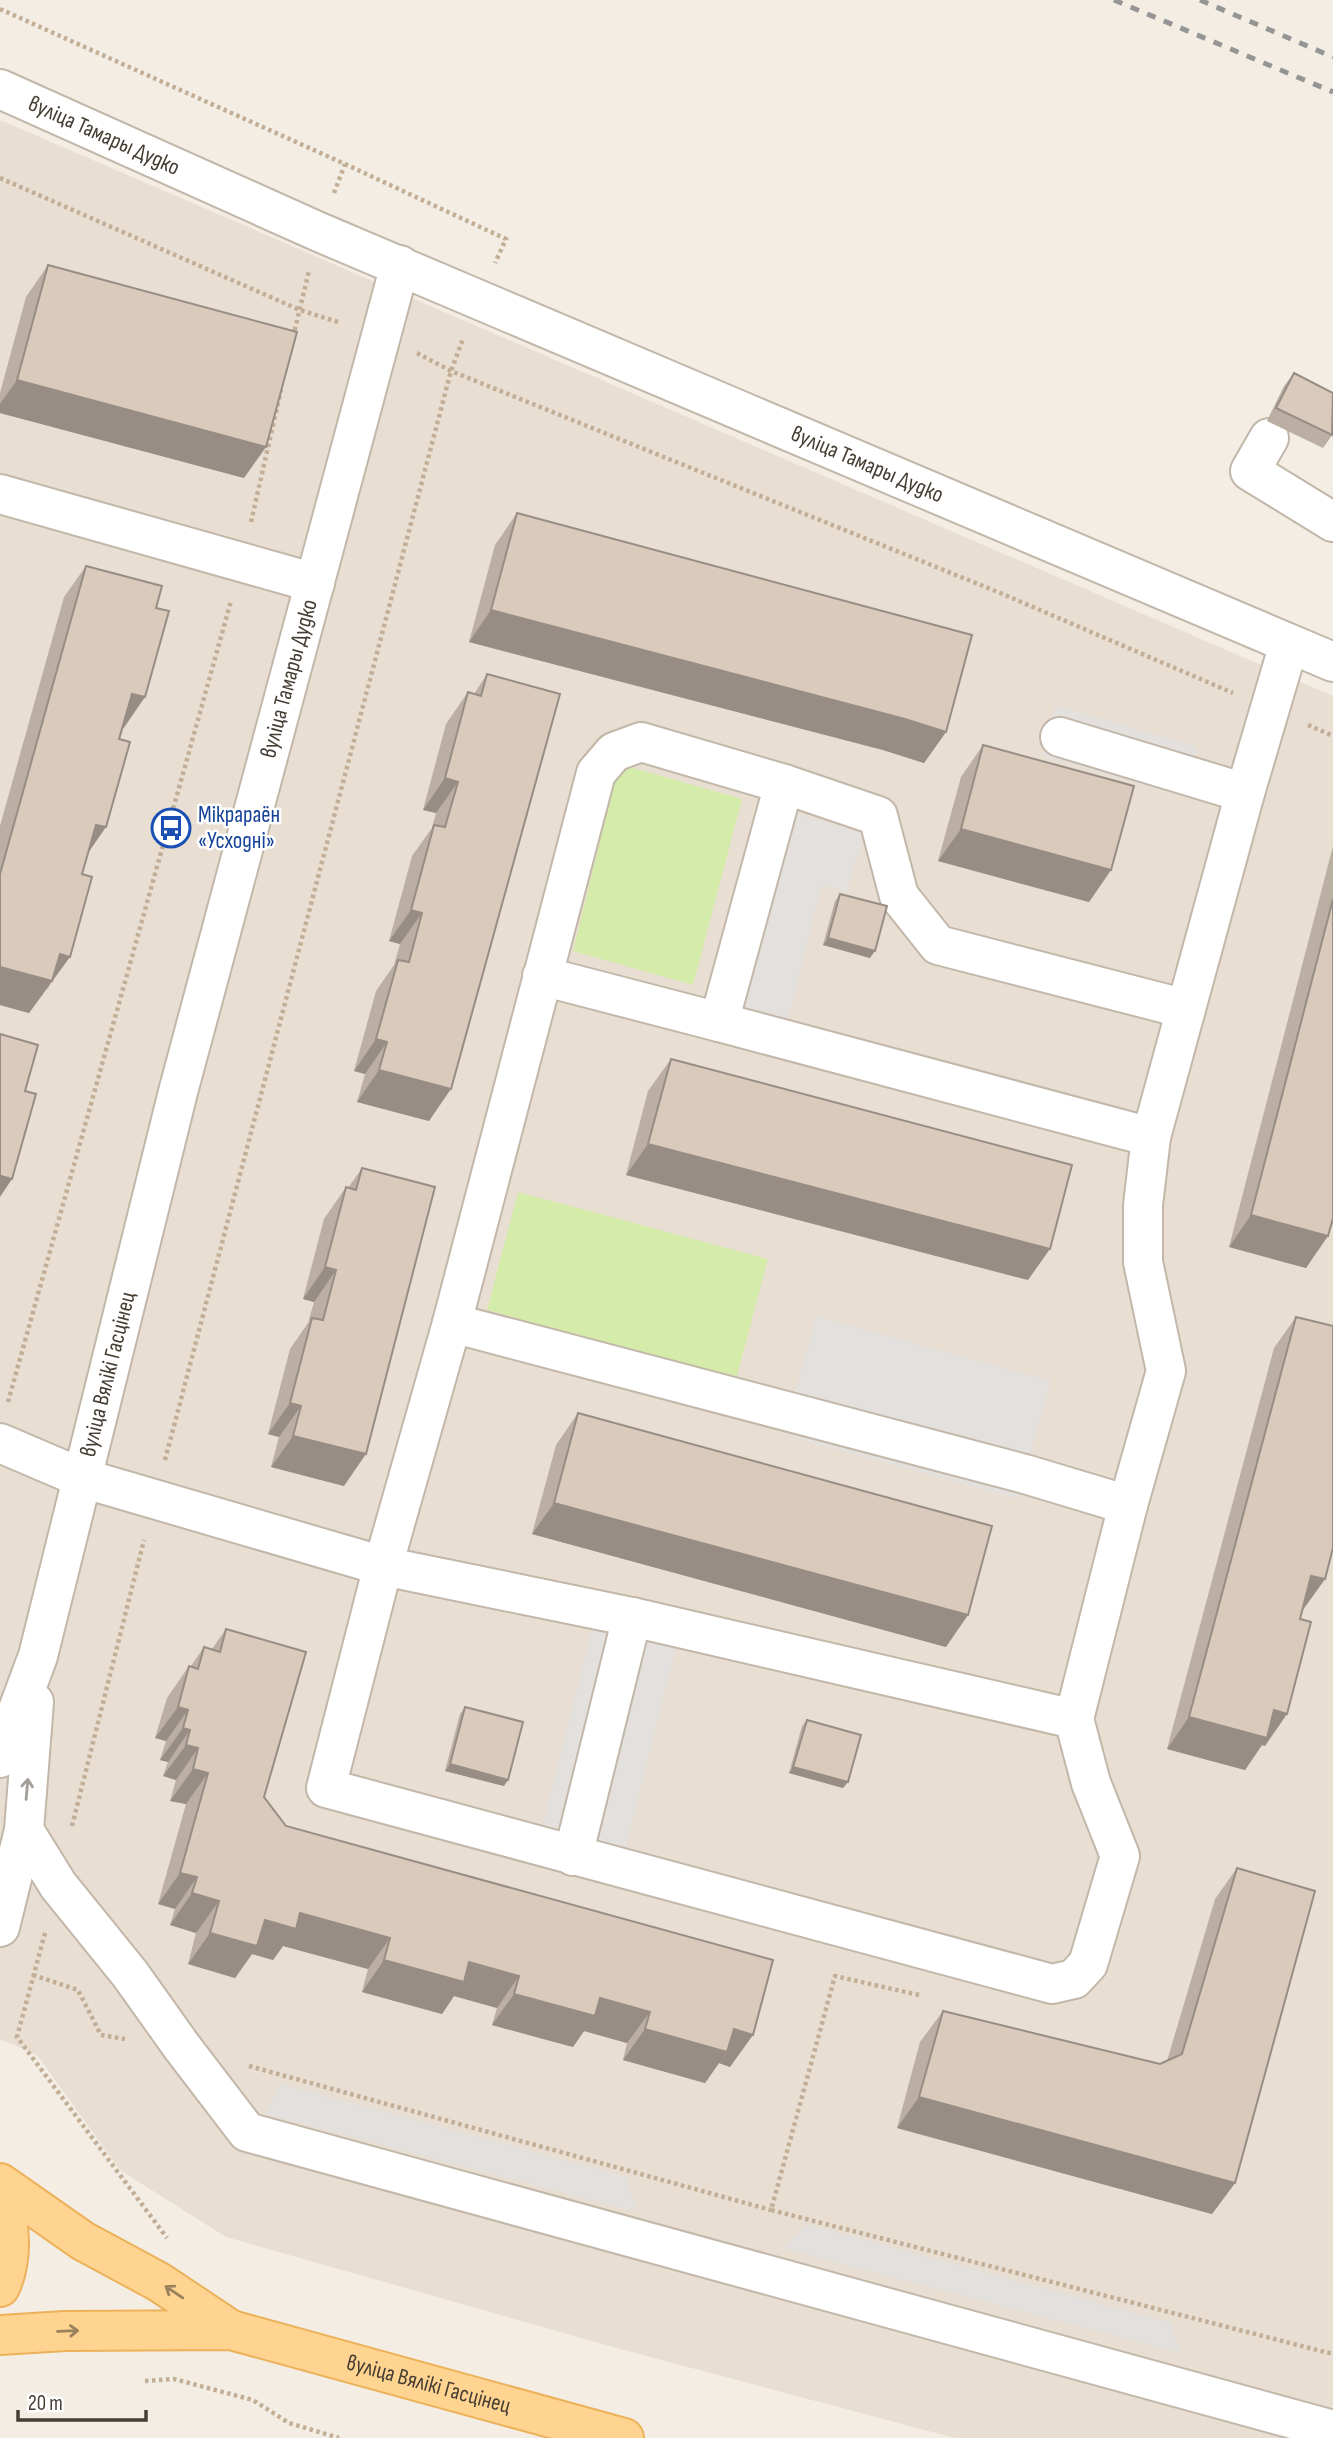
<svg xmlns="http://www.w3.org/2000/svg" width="1333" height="2438" font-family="'Sofia Sans Condensed',sans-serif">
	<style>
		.residential { fill: #e8ded2 }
		.green { fill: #d4eba9 }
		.parking { fill: #e3e0dd }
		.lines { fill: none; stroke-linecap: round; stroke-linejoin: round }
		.minor-casing { stroke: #c2b7a9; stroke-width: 42 }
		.major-casing { stroke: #ecb159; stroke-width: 42 }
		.path { stroke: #c2ae96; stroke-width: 4.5; stroke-dasharray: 3.5 3.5; stroke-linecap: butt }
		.minor { stroke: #fff; stroke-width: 38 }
		.major { stroke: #ffd491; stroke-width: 38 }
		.rail { stroke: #959595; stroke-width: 5; stroke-dasharray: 9 9; stroke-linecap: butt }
		.wall { fill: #bbaea2 }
		.shaded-wall { fill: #988d84 }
		.building { fill: #d9cabc; stroke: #988d84; stroke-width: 2 }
		.oneway { stroke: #a29e99 }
		.oneway2 { stroke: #99815d }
		.labels { text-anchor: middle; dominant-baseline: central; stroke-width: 5; stroke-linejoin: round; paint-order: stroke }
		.street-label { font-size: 23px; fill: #463d33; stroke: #fff }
		.transit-label { font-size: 23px; fill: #164399; stroke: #fff; text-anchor: start }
	</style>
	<rect width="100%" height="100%" fill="#f3ede4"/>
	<path class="residential" d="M0,120L1333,696V2438H955L613,2347L226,2237L120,2170L37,2055L0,2039Z"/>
	<g class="green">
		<path d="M619,764L742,799L693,985L573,951Z"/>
		<path d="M518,1192L768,1259L736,1379L487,1310Z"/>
	</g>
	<g class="parking">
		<path d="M1055,705L1198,747L1189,798L1042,756Z"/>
		<path d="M759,802L864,834L847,892L822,885L787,1026L705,1002Z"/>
		<path d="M816,1316L1051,1381L1018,1499L784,1435Z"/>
		<path d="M594,1619L678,1640L626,1847L542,1826Z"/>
		<path d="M281,2084L627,2177L637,2212L265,2114Z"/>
		<path d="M807,2224L1172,2323L1180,2353L781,2248Z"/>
	</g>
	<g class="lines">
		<defs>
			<g id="minor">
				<path id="s1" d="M0,89L319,232L1333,662"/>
				<path d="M1269,438L1250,471L1333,522"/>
				<path d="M0,494L315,583"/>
				<path d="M1060,737L1245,793"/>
				<path d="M784,784L878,816L899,896L938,945L1186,1009"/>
				<path d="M719,1022L1151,1137"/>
				<path d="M452,1323L1025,1474L1128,1505"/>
				<path d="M0,1443L82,1478L383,1566L452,1323L596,773L614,752L641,742L784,784L719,1022L542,976"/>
				<path d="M383,1566L632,1617L1074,1719L1091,1783L1120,1856L1088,1964L1074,1979L1052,1984L326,1788Z"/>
				<path d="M1074,1719L1128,1505L1166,1371L1143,1262V1205L1151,1137L1245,793L1289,644"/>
				<path id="s2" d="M0,1758L38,1656L178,1092L400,265"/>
				<path d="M24,1830L58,1885L130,1974L182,2047L247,2132L1333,2430"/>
				<path d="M573,1856L632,1617"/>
				<path d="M0,1927L24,1830L34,1702"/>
			</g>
			<g id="major">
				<path d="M0,2183L83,2241L159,2282L231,2330"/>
				<path d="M0,2198C12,2224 12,2262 0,2287"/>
				<path id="s3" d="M0,2335L65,2331L231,2330L624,2438"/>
			</g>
		</defs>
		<use href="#minor" class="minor-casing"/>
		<use href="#major" class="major-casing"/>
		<g class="path">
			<path d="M0,9L345,164L506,239L495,263"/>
			<path d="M0,178L300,310L341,323"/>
			<path d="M334,193L345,164"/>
			<path d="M293,337L309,271"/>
			<path d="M417,353L451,371L998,592L1233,693"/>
			<path d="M251,522L281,390"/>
			<path d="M1308,725L1333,736"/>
			<path d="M8,1402L231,601"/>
			<path d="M165,1460L451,371L463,339"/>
			<path d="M72,1826L144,1540"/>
			<path d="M45,1933L17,2037L167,2238"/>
			<path d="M33,1975L78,1990L101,2035L125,2039"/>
			<path d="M919,1995L835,1976L771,2210L1333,2354"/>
			<path d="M249,2066L771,2210"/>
			<path d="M145,2381L174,2379L253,2400L289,2423L339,2438"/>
		</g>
		<use href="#minor" class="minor"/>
		<use href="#major" class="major"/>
		<g class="rail">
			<path d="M1114,0L1333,92"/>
			<path d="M1200,0L1333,57"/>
		</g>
	</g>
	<g class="wall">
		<path d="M48,265L244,478L0,413V393L26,297Z"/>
		<path d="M1294,373L1333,434L1323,448L1267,421L1284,386Z"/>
		<path d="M517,513L946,732L924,763L883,750L469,642L495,545Z"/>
		<path d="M86,566L123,729L48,989L47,988L29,1013L0,1005V826L64,597Z"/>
		<path d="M487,674L429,1121L357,1102L365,1074L354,1071L376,991L394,965L400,944L389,941L412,856L432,828L436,813L423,810L446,724L468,692L474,694Z"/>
		<path d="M983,745L1111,870L1089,902L938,861L961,777Z"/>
		<path d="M1333,846V1224L1306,1268L1229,1247Z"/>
		<path d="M840,894L870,958L823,945L835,901Z"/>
		<path d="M671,1059L1028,1280L626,1175L648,1091Z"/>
		<path d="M362,1168L344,1486L271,1467L279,1437L268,1434L290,1349L308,1323L314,1302L303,1299L324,1219L346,1187L348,1188Z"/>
		<path d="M1296,1317L1325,1579L1302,1611L1265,1746L1262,1745L1245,1770L1167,1749L1274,1348Z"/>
		<path d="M578,1413L946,1647L532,1534L556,1445Z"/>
		<path d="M226,1629L264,1797L286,1826L773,1960L730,2067L719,2063L705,2083L623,2060L627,2043L584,2031L573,2047L492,2025L497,2008L454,1996L442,2014L362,1992L368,1969L283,1946L273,1960L252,1954L235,1978L188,1964L196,1933L170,1925L175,1909L158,1904L186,1804L170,1801L176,1780L163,1776L168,1762L160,1760L166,1741L155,1738L167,1698L189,1666H191L204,1647L212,1649Z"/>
		<path d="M465,1707L504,1786L445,1771L460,1714Z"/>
		<path d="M807,1720L848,1782L843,1788L789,1773L802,1726Z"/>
		<path d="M1237,1868L1235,2183L1212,2214L897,2128L920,2042L943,2011L1160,2064L1167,2061L1215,1899Z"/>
	</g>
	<g class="shaded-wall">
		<path d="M17,380L266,447L244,478L0,413V404Z"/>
		<path d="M491,610L905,719L946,732L924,763L883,750L469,642Z"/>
		<path d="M132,694L145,697L123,729L110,725Z"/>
		<path d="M445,778L458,782L436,813L423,810Z"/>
		<path d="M96,825L106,827L84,859Z"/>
		<path d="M961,829L1111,870L1089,902L938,861Z"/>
		<path d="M411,910L422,913L400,944L389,941Z"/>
		<path d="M828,938L875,951L870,958L823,945Z"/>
		<path d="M60,954L70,957L29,1013L0,1005V967Z"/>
		<path d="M376,1039L387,1042L365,1074L354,1071Z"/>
		<path d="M379,1070L451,1089L429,1121L357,1102Z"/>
		<path d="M648,1144L1050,1249L1028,1280L626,1175Z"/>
		<path d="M1,1176L12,1179L0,1197V1178Z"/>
		<path d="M1251,1215L1328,1236L1306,1268L1229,1247Z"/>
		<path d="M325,1267L336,1270L314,1302L303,1299Z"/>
		<path d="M290,1403L301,1406L279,1437L268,1434Z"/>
		<path d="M293,1436L366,1454L344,1486L271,1467Z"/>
		<path d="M554,1503L968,1615L946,1647L532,1534Z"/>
		<path d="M1311,1576L1325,1579L1302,1611L1289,1607Z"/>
		<path d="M178,1707L188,1710L166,1741L155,1738Z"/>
		<path d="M1274,1710L1287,1714L1265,1746L1262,1745L1245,1770L1167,1749L1189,1717Z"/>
		<path d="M183,1728L190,1730L168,1762L160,1760Z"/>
		<path d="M186,1745L198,1748L176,1780L163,1776Z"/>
		<path d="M450,1764L508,1780L504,1786L445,1771Z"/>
		<path d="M793,1767L848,1782L843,1788L789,1773Z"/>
		<path d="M193,1769L208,1773L186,1804L170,1801Z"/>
		<path d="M180,1873L197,1877L175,1909L158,1904Z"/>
		<path d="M192,1893L219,1901L196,1933L170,1925Z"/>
		<path d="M300,1913L390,1938L368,1969L283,1946L273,1960L252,1954L235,1978L188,1964L210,1933Z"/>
		<path d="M384,1960L469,1962L519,1976L497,2008L454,1996L442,2014L362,1992Z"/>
		<path d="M514,1994L600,1998L650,2012L627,2043L584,2031L573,2047L492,2025Z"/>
		<path d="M645,2029H734L753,2035L730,2067L719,2063L705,2083L623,2060Z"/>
		<path d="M919,2097L1235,2183L1212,2214L897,2128Z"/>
	</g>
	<g class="building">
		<path d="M48,265L297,332L266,447L17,380Z"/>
		<path d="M1294,373L1333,393L1332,435L1276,408Z"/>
		<path d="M517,513L972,635L946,732L905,719L491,610Z"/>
		<path d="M86,566L162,586L156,608L169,611L145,697L132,694L119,739L130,742L106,827L96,825L82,874L92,877L70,957L60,954L52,981L0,967V874Z"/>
		<path d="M487,674L560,694L451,1089L379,1070L387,1042L376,1039L398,960L409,962L422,913L411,910L434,825L445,827L458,782L445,778L468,692L481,696Z"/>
		<path d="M983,745L1134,786L1111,870L961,829Z"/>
		<path d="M840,894L887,906L875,951L828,938Z"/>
		<path d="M1333,899V1218L1328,1236L1251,1215Z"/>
		<path d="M0,1034L38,1045L25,1091L36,1094L12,1179L1,1176L0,1181Z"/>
		<path d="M671,1059L1072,1165L1050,1249L648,1144Z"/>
		<path d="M362,1168L435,1187L366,1454L293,1436L301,1406L290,1403L312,1318L323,1320L336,1270L325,1267L346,1187L356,1190Z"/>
		<path d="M1296,1317L1333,1326V1548L1325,1579L1311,1576L1300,1619L1311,1622L1287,1714L1274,1710L1267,1738L1189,1717Z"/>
		<path d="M578,1413L992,1526L968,1615L554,1503Z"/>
		<path d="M226,1629L306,1652L264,1797L286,1826L773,1960L753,2035L734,2029L727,2052L645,2029L650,2012L600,1998L595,2016L514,1994L519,1976L469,1962L464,1982L384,1960L390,1938L300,1913L296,1929L265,1920L257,1946L210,1933L219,1901L192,1893L197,1877L180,1873L208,1773L193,1769L198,1748L186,1745L190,1730L183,1728L188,1710L178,1707L189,1666L198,1669L204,1647L220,1652Z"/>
		<path d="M465,1707L523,1722L508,1780L450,1764Z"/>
		<path d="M807,1720L861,1735L848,1782L793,1767Z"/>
		<path d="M1237,1868L1315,1891L1235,2183L919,2097L943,2011L1160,2064L1182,2054Z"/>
	</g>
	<defs><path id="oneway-shaft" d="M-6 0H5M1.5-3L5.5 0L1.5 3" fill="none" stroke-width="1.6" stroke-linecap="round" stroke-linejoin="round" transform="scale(1.75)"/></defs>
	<use class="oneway" href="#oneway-shaft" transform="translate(27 1789) rotate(-85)"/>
	<g class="oneway2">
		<use href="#oneway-shaft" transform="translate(174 2292) rotate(-146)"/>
		<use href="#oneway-shaft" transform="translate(68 2331) rotate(-2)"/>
	</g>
	<defs>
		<symbol id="bus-ring" viewBox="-11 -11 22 22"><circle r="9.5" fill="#fff" stroke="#1a4fb4" stroke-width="1.5"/><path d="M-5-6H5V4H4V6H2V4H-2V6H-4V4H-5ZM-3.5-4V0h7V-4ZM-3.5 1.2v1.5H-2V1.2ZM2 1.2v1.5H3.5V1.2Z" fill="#1a4fb4"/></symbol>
	</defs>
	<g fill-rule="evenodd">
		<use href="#bus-ring" x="149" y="806" width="44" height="44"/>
	</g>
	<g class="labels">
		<g class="street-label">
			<text stroke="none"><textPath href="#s1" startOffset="114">вуліца Тамары Дудко</textPath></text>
			<text stroke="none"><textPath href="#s1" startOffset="945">вуліца Тамары Дудко</textPath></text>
			<text stroke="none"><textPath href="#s2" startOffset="1118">вуліца Тамары Дудко</textPath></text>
			<text stroke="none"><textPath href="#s2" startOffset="399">вуліца Вялікі Гасцінец</textPath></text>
			<text stroke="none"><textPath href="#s3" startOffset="436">вуліца Вялікі Гасцінец</textPath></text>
		</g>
		<g class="transit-label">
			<text x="198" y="815">Мікрараён<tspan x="198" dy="26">«Усходні»</tspan></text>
		</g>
	</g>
	<path d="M18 2410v10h128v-10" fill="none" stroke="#463d33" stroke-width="3.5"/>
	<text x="28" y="2410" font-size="21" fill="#463d33" stroke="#ffffff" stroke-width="5" paint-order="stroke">20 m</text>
</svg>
